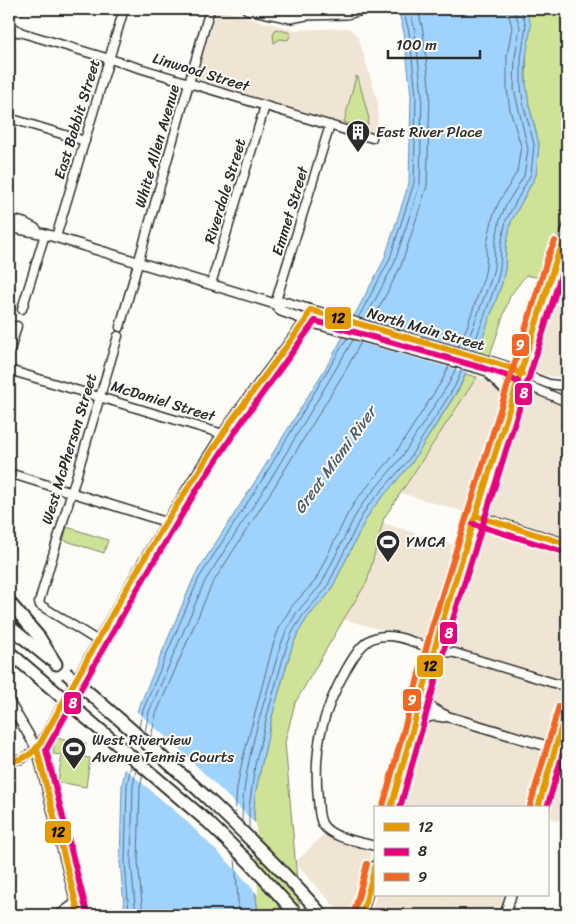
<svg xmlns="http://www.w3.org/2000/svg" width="576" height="924" font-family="Sriracha,sans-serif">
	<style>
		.built { fill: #f0e5d4 }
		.green { fill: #cee398; stroke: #7c8762 }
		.water { fill: #9fd2fc; stroke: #718fa8 }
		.pier { fill: #fdfcf7 }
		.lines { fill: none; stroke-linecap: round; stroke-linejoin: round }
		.shore { stroke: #596e7f; stroke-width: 1 }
		.minor-casing { stroke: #2b2b2b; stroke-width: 11 }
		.major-casing { stroke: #2b2b2b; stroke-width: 12 }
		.highway-casing { stroke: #2b2b2b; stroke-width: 15 }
		.minor { stroke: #fdfcf7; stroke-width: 8 }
		.major { stroke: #fdfcf7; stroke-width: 9 }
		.highway { stroke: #fdfcf7; stroke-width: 11 }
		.highway-bridge-casing { stroke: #2b2b2b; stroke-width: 15; stroke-linecap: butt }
		.highway-bridge { stroke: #fdfcf7; stroke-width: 11 }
		.bus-1-casing { stroke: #fdfcf7; stroke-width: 10 }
		.bus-2-casing { stroke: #fdfcf7; stroke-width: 10 }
		.bus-3-casing { stroke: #fdfcf7; stroke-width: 10 }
		.bus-1 { stroke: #e39a04; stroke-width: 6 }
		.bus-2 { stroke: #e5007d; stroke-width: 6 }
		.bus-3 { stroke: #f26522; stroke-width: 6 }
		.labels { text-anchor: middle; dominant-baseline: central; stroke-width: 4; stroke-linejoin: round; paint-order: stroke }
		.street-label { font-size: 15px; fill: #2b2b2b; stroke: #fdfcf7 }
		.poi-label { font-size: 15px; fill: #2b2b2b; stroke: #fdfcf7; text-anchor: start }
		.water-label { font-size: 16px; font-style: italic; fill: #4e5d6a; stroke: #fdfcf7 }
		.line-badge { stroke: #fdfcf7; stroke-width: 2 }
		.badge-label { font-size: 14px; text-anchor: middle; font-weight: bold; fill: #fff }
		.pale-badge-label { font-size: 14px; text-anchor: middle; font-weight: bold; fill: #111 }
	</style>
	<rect width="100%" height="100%" fill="#fdfcf7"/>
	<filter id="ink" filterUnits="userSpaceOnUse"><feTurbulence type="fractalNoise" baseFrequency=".02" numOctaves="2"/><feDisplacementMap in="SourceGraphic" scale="10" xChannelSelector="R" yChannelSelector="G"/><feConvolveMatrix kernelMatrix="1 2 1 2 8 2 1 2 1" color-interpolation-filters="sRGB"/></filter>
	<g filter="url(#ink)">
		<g class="built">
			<path d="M217,9L294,30L349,28L358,37L378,102L377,138L196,78Z"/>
			<path d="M567,244V379L533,373L529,368Z"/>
			<path d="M479,376L498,386L503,399L468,513L400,493L477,377Z"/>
			<path d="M525,390H532L567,406V538L482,512L517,397Z"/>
			<path d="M383,523L460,547L430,644L343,619L367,582Z"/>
			<path d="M483,525L567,552V676L564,681L445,645L441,642L474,531L477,527Z"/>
			<path d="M455,657L554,686L559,690L561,693L560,697L552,727L546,740H542L435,707L430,698L439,668L447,659Z"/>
			<path d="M434,718L545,752L546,755L530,808H400L424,723Z"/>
			<path d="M565,756L567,757V823L547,817V808H544L557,763L560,759Z"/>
			<path d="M325,833L331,838L367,848L370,852L371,856L352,915H342L295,863Z"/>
			<path d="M376,895H504L498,915H371Z"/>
		</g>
		<g class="green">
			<path d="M524,9H567V210L559,234L554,240L543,274L540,278L526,275L510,296L489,358L475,354L484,334L502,283L505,269L506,246L511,222L536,175L539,144L529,105L526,88L527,12Z"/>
			<path d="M276,29L291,33L288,40L280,39L274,43L273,34Z"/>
			<path d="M356,76L358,77L369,119L366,129L344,122Z"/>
			<path d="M466,374L477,377L384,518L367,582L345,617L295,703L285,742L300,915H258L254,879V808L256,790L273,713L291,650L298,633L307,618L330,592L364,523L372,509L411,464L459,389Z"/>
			<path d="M67,527L108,540L104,553L63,540Z"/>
			<path d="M55,738L86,743L84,757L90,758L86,787L58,782L62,755L53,754Z"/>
		</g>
		<path class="water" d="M398,9H524L527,12L531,26L526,58L525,76L529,105L539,144L536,175L511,222L506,246L505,269L502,283L484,334L459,388L411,464L372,509L364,523L330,592L307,618L298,633L291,650L273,713L256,790L254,808V879L258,915H125L120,862L122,785L138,709L195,575L260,474L331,359L384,260L409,183L411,95L404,33Z"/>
		<g class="pier">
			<path d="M351,315L479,351L469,373L339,337Z"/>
			<path d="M135,710L174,744L256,824L258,895L234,868L182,817L123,767Z"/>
		</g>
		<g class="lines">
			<g class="shore">
				<path d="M358,318L389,261L414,183L416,95L409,32L403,9"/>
				<path d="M365,319L394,264L420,184L422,94L415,31L410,9"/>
				<path d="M372,321L401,266L427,186L430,94L423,31L418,9"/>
				<path d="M458,346L467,327L484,277L486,267L487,243L493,216L499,202L517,172L521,146L510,110L507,89V56L512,27L507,9"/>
				<path d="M465,348L491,279L494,268L495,244L500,219L506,205L524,176L528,149L514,89L515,57L520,27L514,9"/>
				<path d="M472,350L497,281L500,268L501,245L506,220L531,174L534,144L524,107L521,88V58L526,26L521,9"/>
				<path d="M139,727L143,710L199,578L264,477L347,338"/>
				<path d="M145,732L149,712L205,581L270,480L353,340"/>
				<path d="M151,738L156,714L212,584L276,484L347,368L361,342"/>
				<path d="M143,775L140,787L138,861L143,915"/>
				<path d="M235,815L237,788L242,762L273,645L280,626L292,606L315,581L347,515L357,499L395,454L443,379L449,366"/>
				<path d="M242,822C242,765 265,701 280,647L287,629L297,612L321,585L354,518L363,503L401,458L449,383L456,368"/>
				<path d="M249,828V808L255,765L268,712L286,648L293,631L303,615L326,589L359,521L368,506L407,462L455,386L462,370"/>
				<path d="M235,858L239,915"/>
				<path d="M129,915L125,862L127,785L131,765"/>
				<path d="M136,915L131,862L133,786L136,770"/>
			</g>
			<defs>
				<g id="minor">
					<path d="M9,22L11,26L19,31"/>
					<path d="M9,30L23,33L372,138"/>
					<path d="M9,118L85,141"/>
					<path d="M56,237L124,9"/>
					<path d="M211,284L265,106"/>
					<path d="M275,304L330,125"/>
					<path d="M22,309L45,234"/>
					<path d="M120,327L210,9"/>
					<path d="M9,354L17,326"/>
					<path d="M9,370L223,434"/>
					<path d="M522,374L549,384L567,386"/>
					<path d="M519,382L567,402"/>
					<path d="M9,473L166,522"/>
					<path d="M98,641L40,605L39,602L118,336"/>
					<path d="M9,761L22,759L37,749"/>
					<path d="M375,846C359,841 333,839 323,825C318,817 319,807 318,799C313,748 322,712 347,668C353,658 362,642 374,638C397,630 422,648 444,652C448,653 451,652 455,653L567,687"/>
					<path d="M59,915L75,903"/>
				</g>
				<g id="major">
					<path d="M247,9L291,18L306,15L346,14L368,9"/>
					<path d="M291,9L306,15"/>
					<path d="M9,219L24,223L36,229"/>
					<path d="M9,227L45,234L275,304L281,311L320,325L481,369L519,382"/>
					<path d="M275,304L284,302L486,360L508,367L522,374"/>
					<path d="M490,375L505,390L509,408"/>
					<path d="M476,516L567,544"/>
					<path d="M427,687C428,709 430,708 449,717L567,752"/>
					<path d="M9,702L37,749L79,915"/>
					<path d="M37,749L47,733C100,638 151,543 211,452C240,406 274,364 306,320L310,310"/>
					<path d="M391,808C409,740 427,671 448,604C484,488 523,373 557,257L563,245L567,229"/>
					<path d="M398,808L420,725C426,715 433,715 444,717"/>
					<path d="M538,808L567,708"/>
					<path d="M362,915L375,866"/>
					<path d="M505,915L511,895"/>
				</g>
				<g id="highway">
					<path d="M9,602L39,637L56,664"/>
					<path d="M9,626L48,658"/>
					<path d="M9,652L57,693"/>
					<path d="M103,705C180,772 255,839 322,915"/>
					<path d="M250,863L297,915"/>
				</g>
			</defs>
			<use href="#minor" class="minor-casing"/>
			<use href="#major" class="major-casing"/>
			<use href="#highway" class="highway-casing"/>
			<use href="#minor" class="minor"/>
			<use href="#major" class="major"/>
			<use href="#highway" class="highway"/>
			<defs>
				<g id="highway-bridge">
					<path d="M66,673L103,705"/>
					<path d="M57,693L208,822L250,863"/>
				</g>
			</defs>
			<use href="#highway-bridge" class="highway-bridge-casing"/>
			<use href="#highway-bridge" class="highway-bridge"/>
			<defs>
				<g id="bus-1">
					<path d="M476,516L567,544"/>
					<path d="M37,749L79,915"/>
					<path d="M9,761C24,760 33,754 41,742L123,595L166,522L232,420L306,320L310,310L486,360L508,367L522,374"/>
					<path d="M391,808L440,629L557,257L563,245"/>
					<path d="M538,808L567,708"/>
					<path d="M362,915L375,867"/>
				</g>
				<g id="bus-2">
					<path d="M473,524L564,552"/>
					<path d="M400,808L449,632L567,256"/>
					<path d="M547,808L567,739"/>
					<path d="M87,913L46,750L134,595L196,491L241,423L315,321L483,368L505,375L518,382"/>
				</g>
				<g id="bus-3">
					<path d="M383,806L432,627L549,254L555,241"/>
					<path d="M530,806L559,706"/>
					<path d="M354,913L367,864"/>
				</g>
			</defs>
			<use href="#bus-1" class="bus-1-casing"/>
			<use href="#bus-2" class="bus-2-casing"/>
			<use href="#bus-3" class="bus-3-casing"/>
			<use href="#bus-1" class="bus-1"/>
			<use href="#bus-2" class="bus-2"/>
			<use href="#bus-3" class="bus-3"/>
		</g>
	</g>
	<defs>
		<symbol id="building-pin" viewBox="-11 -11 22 30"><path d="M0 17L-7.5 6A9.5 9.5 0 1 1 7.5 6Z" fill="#2b2b2b" stroke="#fdfcf7"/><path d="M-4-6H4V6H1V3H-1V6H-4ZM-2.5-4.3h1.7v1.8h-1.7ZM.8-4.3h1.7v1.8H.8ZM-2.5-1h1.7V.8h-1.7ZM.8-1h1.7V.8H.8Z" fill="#fff"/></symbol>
		<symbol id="stadium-pin" viewBox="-11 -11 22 30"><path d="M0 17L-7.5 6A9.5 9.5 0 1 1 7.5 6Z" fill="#2b2b2b" stroke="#fdfcf7"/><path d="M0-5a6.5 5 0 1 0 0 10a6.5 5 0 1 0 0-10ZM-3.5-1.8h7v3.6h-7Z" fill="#fff"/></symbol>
	</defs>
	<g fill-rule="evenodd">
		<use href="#building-pin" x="344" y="118" width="28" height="38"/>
		<use href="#stadium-pin" x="374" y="528" width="28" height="38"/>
		<use href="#stadium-pin" x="60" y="735" width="28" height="38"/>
	</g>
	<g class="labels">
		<g class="street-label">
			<text transform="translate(201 72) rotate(17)">Linwood Street</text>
			<text transform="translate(77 119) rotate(-73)">East Babbit Street</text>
			<text transform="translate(157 146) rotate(-74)">White Allen Avenue</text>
			<text transform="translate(225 191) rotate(-73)">Riverdale Street</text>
			<text transform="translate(290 211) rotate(-73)">Emmet Street</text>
			<text transform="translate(426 329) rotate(16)">North Main Street</text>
			<text transform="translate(163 401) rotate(17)">McDaniel Street</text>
			<text transform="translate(69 449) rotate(-73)">West McPherson Street</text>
		</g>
		<g class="poi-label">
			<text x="376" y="132">East River Place</text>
			<text x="406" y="542">YMCA</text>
			<text x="92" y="740">West Riverview<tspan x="92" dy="17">Avenue Tennis Courts</tspan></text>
		</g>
		<g class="water-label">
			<text transform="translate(335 460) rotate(-54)">Great Miami River</text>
		</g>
	</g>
	<g class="line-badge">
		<rect x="324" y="306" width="28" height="24" rx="5" fill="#e39a04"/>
		<rect x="511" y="333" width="19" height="24" rx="5" fill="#f26522"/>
		<rect x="514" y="382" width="19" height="24" rx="5" fill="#e5007d"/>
		<rect x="439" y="621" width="19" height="24" rx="5" fill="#e5007d"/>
		<rect x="416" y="654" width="28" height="24" rx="5" fill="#e39a04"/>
		<rect x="402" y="688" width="20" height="24" rx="5" fill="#f26522"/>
		<rect x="63" y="691" width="19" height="24" rx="5" fill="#e5007d"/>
		<rect x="44" y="820" width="28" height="24" rx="5" fill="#e39a04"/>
	</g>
	<g class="badge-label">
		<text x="520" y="350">9</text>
		<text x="524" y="398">8</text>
		<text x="449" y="638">8</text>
		<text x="412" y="705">9</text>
		<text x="73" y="708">8</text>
	</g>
	<g class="pale-badge-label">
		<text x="338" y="323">12</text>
		<text x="430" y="671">12</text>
		<text x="58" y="837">12</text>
	</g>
	<rect width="576" height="924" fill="none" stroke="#fdfcf7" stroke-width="30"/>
	<rect x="15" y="15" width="546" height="894" fill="none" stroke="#2b2b2b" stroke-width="2" filter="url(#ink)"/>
	<rect x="374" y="806" width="175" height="90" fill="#fdfcf7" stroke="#a9a8a5"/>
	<rect x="384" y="823" width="25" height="8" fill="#e39a04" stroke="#a9a8a5"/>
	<text x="418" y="832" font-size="15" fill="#2b2b2b">12</text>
	<rect x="384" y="848" width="25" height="8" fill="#e5007d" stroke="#a9a8a5"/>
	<text x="418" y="856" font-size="15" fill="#2b2b2b">8</text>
	<rect x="384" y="873" width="25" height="8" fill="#f26522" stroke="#a9a8a5"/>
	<text x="418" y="882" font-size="15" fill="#2b2b2b">9</text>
	<path d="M388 50v8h92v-8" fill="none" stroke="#2b2b2b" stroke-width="2.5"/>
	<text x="396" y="50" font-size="15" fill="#2b2b2b" stroke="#fdfcf7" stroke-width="4" paint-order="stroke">100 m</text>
</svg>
